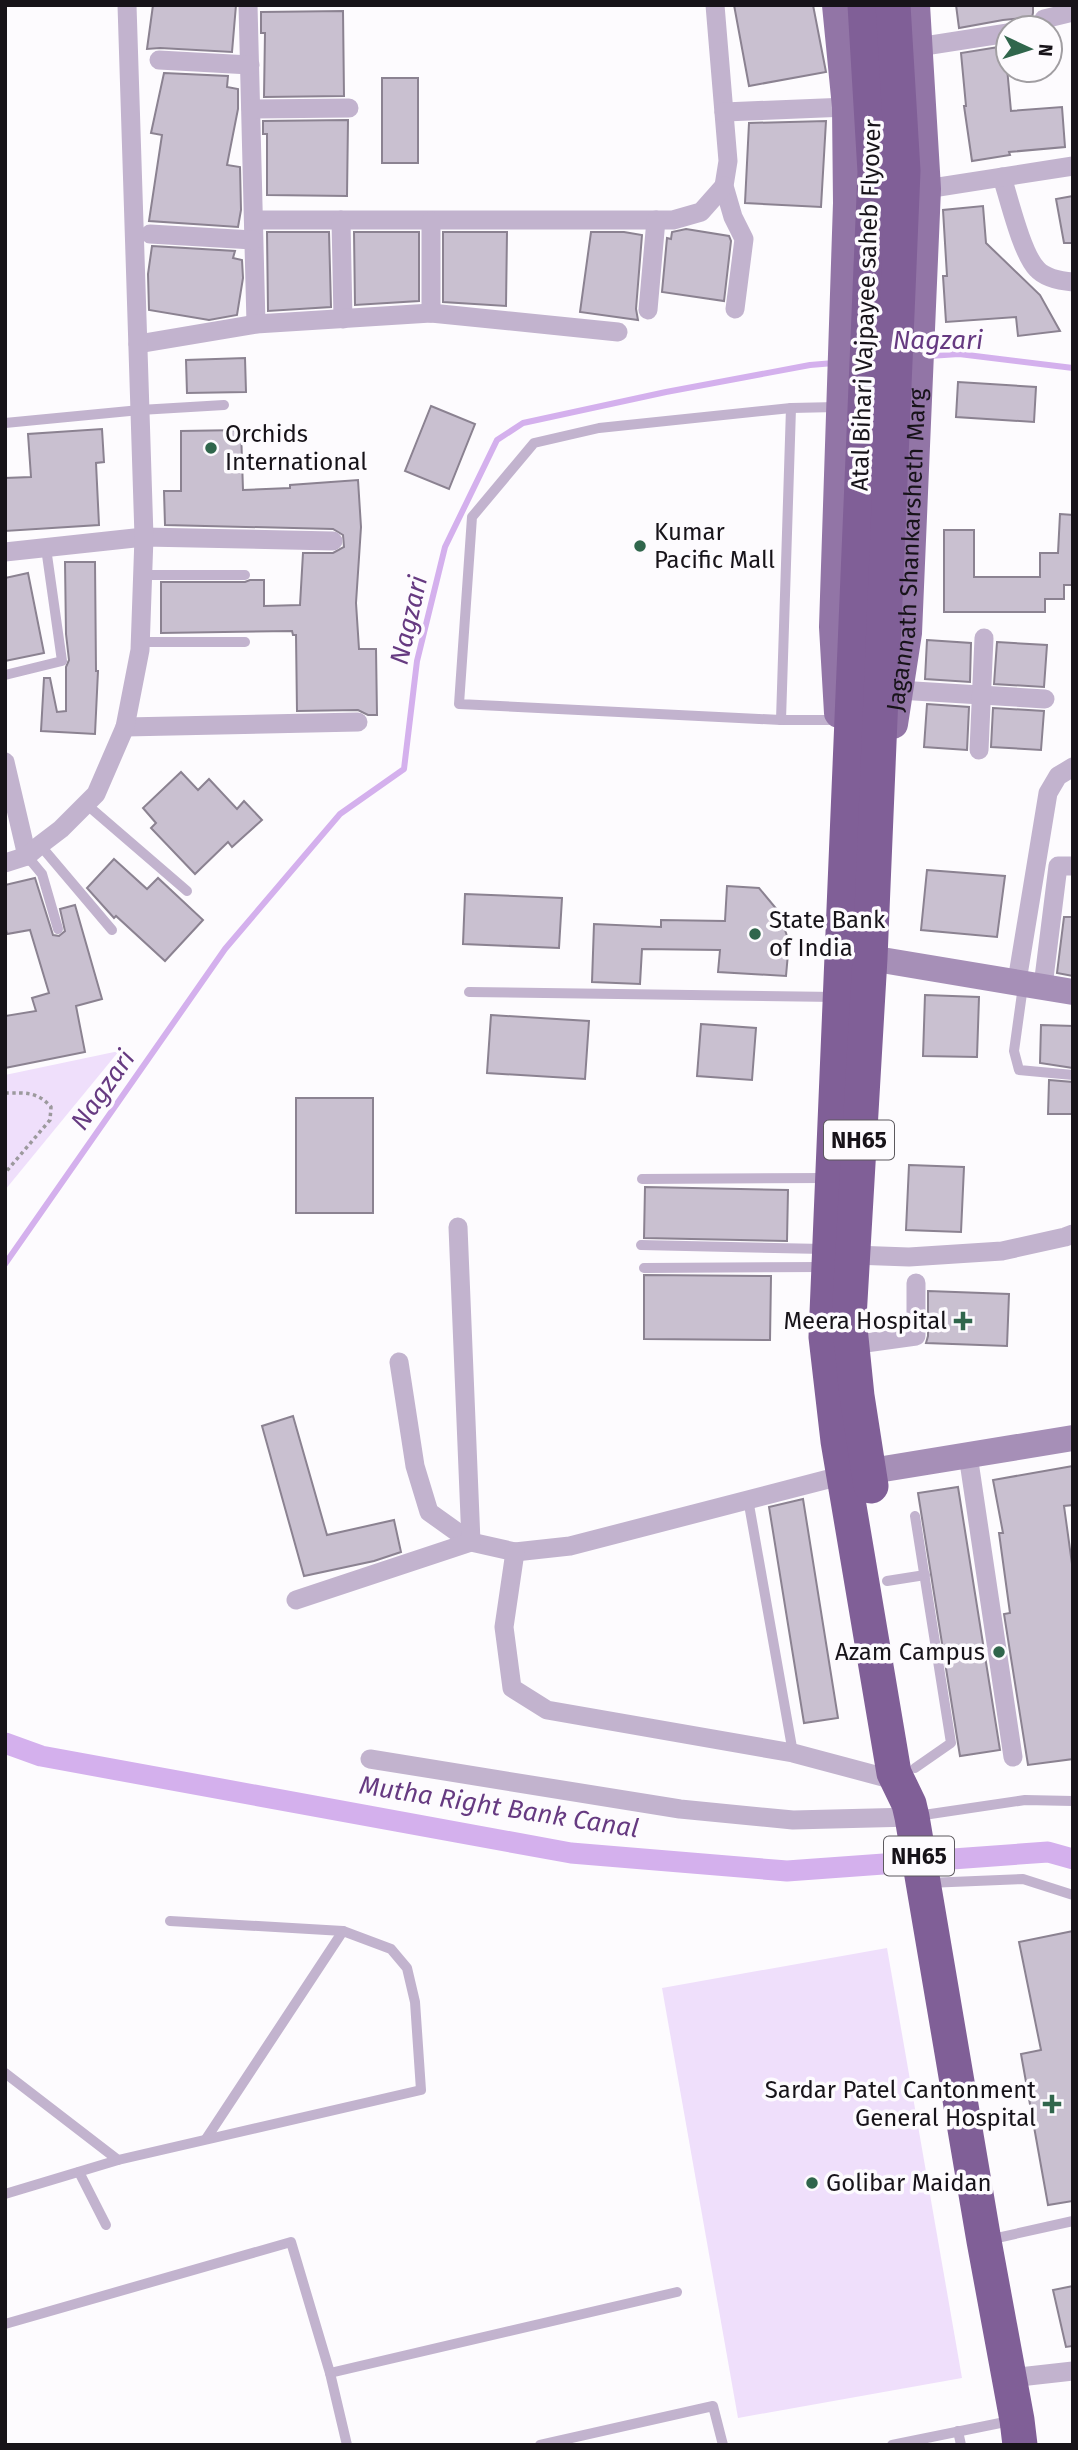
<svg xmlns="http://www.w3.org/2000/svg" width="1078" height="2450" font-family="'Fira Sans',sans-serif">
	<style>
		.green { fill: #efdffb }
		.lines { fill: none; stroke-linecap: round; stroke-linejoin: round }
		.stream { stroke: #d4b0ed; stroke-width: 6 }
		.canal { stroke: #d4b0ed; stroke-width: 21 }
		.building { fill: #c9c0d0; stroke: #8b8291; stroke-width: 2 }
		.path { stroke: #9c999d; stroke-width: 3.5; stroke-dasharray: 3.5 3.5; stroke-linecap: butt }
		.lane { stroke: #c2b3ce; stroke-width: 10 }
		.street { stroke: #c2b3ce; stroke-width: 19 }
		.secondary { stroke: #a68fb7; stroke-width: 26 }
		.primary { stroke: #9275a6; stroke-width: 30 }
		.highway { stroke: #805f97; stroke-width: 35 }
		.poi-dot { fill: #30664c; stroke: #fdfbfe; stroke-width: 2.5 }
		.labels { text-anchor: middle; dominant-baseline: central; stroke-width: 7; stroke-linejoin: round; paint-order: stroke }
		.shield { fill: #fdfbfe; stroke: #5c595e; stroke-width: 2 }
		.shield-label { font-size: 23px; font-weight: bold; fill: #171319 }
		.street-label { font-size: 24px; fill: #171319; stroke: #fdfbfe }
		.poi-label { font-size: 24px; fill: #171319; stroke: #fdfbfe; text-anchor: start }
		.water-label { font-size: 26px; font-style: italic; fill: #663a81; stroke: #fdfbfe }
	</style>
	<rect width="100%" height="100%" fill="#fdfbfe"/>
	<g class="green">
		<path d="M119,1051L5,1190V1075Z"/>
		<path d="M887,1948L962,2378L738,2418L662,1988Z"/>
	</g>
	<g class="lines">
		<g class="stream">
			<path d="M929,356L959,354L1073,368"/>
			<path d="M5,1264L225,949L340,814L404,769L417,661L445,547L497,440L523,423L666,392L810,365L834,363"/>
		</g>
		<path class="canal" d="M5,1743L41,1756L571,1853L787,1871L1048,1852L1073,1859"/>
	</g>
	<g class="building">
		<path d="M153,5H236L232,52L160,48L147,49Z"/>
		<path d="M734,5H813L826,72L749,86Z"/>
		<path d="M956,5H1033V13L1032,17L1003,20L959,28Z"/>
		<path d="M343,11L344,96L264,97L265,33H261V12Z"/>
		<path d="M1005,46L1011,111L1062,107L1065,147L1009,152L1010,155L972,161L964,106H966L961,53Z"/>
		<path d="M164,73L228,76L227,87L238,89V109L227,165L240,167L241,210L238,227L149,221L162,135L151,133Z"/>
		<rect x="382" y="78" width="36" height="85"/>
		<path d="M348,120L347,196L267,195V134H263V121Z"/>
		<path d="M826,121L821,207L745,203L749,123Z"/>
		<path d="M1073,196V243H1064L1056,199Z"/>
		<path d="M983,206L986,243L1040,295L1060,331L1018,336L1016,317L946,322L943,276H947L943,210Z"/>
		<path d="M686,229L729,236L731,241L724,301L662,292L667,238L671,239L672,232Z"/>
		<path d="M267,232H329L331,307L268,311Z"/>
		<path d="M354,232H419V301L355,305Z"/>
		<path d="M443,232H507L506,306L443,302Z"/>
		<path d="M591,232H624L642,235L636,309L638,320L580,312Z"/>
		<path d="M152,246L235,251L233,258L242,260L243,278L237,315L209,320L149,310L148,274Z"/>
		<path d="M245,358L246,392L187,393L186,360Z"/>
		<path d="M958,382L1036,387L1034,422L956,417Z"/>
		<path d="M431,406L475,424L449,489L405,471Z"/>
		<path d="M102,429L104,462L96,463L99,525L5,531V478L31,477L28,434Z"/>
		<path d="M241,430L243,490L290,488V485L358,480L361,527L356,603L359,649H376L377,715H368L358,710L297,711L296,635H293L292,631L161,633V582H245L250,580H264V606L300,605L303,553H333L344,547L343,535L333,529L165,525L164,491H181V431Z"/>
		<path d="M1060,514L1073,515V585H1064V599H1045V612H944V530H974V577H1040V553H1058Z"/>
		<path d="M65,562H95L96,671H98L95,734L41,731L44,678H50L57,712L66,711V667L69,660L66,634Z"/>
		<path d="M28,573L44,653L5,661V578Z"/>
		<path d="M927,640L971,643L970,682L925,679Z"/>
		<path d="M997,642L1047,645L1044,687L994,684Z"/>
		<path d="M927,704L969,707L967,750L924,747Z"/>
		<path d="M993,708L1044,711L1041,750L991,747Z"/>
		<path d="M181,772L198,790L209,779L237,809L244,801L262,820L232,847L228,842L195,874L151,828L156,823L143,808Z"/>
		<path d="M114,859L147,889L158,878L203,920L165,961L116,916L114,918L87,888Z"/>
		<path d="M927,870L1005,876L997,937L921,930Z"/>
		<path d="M35,878L53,935L59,936L65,931L60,909L75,905L102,999L76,1006L85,1052L5,1068V1016L36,1011L32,998L49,993L30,930L7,934L5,926V885Z"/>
		<path d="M727,886L759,888L779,912L789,942L786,976L718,972L720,950L642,949L640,984L592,982L594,924L661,927V920L725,921Z"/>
		<path d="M465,894L562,898L559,948L463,944Z"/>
		<path d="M1064,917H1073V976L1057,973Z"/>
		<path d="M925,995L979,997L977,1057L923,1056Z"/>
		<path d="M491,1015L589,1021L585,1079L487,1073Z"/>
		<path d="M701,1024L756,1028L752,1080L697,1076Z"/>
		<path d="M1041,1025L1073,1026V1068L1040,1063Z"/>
		<path d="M1049,1080L1073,1082V1114H1048Z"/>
		<rect x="296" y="1098" width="77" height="115"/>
		<path d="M909,1165L964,1167L961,1232L906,1230Z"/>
		<path d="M645,1187L788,1190L787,1241L644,1238Z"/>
		<path d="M644,1275L771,1276L770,1340L644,1339Z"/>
		<path d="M928,1291L1009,1294L1007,1346L926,1343L928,1336Z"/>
		<path d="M293,1416L327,1535L394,1520L401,1552L374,1561L304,1576L262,1426Z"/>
		<path d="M1073,1466V1505L1064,1506L1073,1571V1759L1028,1765L1004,1614L1010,1613L999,1533H1003L993,1480Z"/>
		<path d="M958,1487L1000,1750L960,1756L918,1493Z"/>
		<path d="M803,1499L838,1718L804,1723L769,1507Z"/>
		<path d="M1073,1931V2201L1048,2205L1021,2054L1041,2050L1019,1942Z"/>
		<path d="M1073,2286V2346L1066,2347L1053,2290Z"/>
	</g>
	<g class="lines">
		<path class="path" d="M5,1093C25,1093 37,1091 51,1107L50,1120L5,1173"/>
		<g class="lane">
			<path d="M837,407L791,408L599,428L534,443L472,517L459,704L781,720H837"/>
			<path d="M5,423L140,410L224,405"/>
			<path d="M143,575H245"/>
			<path d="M141,642H245"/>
			<path d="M5,675L62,661L46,548"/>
			<path d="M781,720L791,408"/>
			<path d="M86,804L187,891"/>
			<path d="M40,845L112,930"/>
			<path d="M27,856L42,874L58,929"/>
			<path d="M1023,986L1014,1051L1019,1070L1073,1075"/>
			<path d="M469,992L836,997"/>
			<path d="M642,1179L827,1178"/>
			<path d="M641,1245L824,1249"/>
			<path d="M644,1268L823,1267"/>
			<path d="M748,1499L793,1753"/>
			<path d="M887,1581L925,1575"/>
			<path d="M915,1768L951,1743L915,1516"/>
			<path d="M917,1816L1025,1800L1073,1801"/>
			<path d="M927,1883L1023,1879L1073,1895"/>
			<path d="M5,2073L118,2160"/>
			<path d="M206,2139L343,1931"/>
			<path d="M79,2172L106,2225"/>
			<path d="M5,2194L118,2160L421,2090L415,2002L407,1968L391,1949L343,1931L170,1921"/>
			<path d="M988,2240L1073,2221"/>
			<path d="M5,2324L291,2242L330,2373L347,2445"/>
			<path d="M330,2373L677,2292"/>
			<path d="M958,2431L961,2445"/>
			<path d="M540,2445L713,2406L723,2445"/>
			<path d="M892,2445L1010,2421"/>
		</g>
		<g class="street">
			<path d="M248,5L256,324"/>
			<path d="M715,5L728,161L724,186L733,217L744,239L735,309"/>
			<path d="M1044,19L1073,12"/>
			<path d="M918,47L1008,33"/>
			<path d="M159,60L250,65"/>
			<path d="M251,109L349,108"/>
			<path d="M724,112L847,107"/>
			<path d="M1002,177C1009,199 1022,254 1037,269C1045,278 1061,281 1073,282"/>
			<path d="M926,189L1073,166"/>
			<path d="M254,220H673L701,212L724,186"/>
			<path d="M341,220L343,319"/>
			<path d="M431,221V313"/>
			<path d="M150,234L253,240"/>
			<path d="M648,310L656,220"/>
			<path d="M138,344L256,324L431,313L618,332"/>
			<path d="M5,552L144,537L333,541"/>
			<path d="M898,690L1045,699"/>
			<path d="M125,727L358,722"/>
			<path d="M979,750L984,638"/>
			<path d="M5,762L27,856"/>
			<path d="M5,863L27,856L40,845L61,829L96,794L125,727L140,650L144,537L127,5"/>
			<path d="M1017,981L1048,793L1058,776L1073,767"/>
			<path d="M1043,986L1058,866H1073"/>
			<path d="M853,1255L909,1257L1002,1251L1065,1237L1073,1234"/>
			<path d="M851,1345L916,1336V1283"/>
			<path d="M399,1362L415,1466L429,1512L471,1542L515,1552L570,1546L844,1475"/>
			<path d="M968,1455L1013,1757"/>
			<path d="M515,1552L504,1627L512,1688L547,1710L793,1753L898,1781"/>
			<path d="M296,1600L471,1542L458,1227"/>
			<path d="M370,1759L680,1809L793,1820L912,1817"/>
			<path d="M1010,2378L1073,2371"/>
		</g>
		<g class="secondary">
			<path d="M870,958L1073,992"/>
			<path d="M853,1474L1073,1438"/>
		</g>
		<g class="primary">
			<path d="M837,5L847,107L848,203L834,627L839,713"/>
			<path id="s1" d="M893,724L907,633L926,189L915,5"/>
		</g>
		<g class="highway">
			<path d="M865,5L875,172L826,1337L838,1441L894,1773L909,1804L912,1817L984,2241L1017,2420L1020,2445"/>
			<path d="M871,1486L857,1396L849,1318L870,958L903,171L893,5"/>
		</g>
	</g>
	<g class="poi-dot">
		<circle cx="211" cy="448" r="7"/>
		<circle cx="640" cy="546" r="7"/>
		<circle cx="755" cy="934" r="7"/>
		<path d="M959.5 1310.5h7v7h7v7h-7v7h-7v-7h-7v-7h7z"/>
		<circle cx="999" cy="1652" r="7"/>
		<path d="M1048.5 2093.5h7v7h7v7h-7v7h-7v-7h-7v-7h7z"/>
		<circle cx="812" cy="2183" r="7"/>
	</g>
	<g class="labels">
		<g class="shield">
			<rect x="824" y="1120.5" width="70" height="39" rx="5"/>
			<rect x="884" y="1836.5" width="70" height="39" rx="5"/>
		</g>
		<g class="shield-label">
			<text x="859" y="1140">NH65</text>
			<text x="919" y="1856">NH65</text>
		</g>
		<g class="street-label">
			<text transform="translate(866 305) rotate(-88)">Atal Bihari Vajpayee saheb Flyover</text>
			<text stroke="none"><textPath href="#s1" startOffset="175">Jagannath Shankarsheth Marg</textPath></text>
		</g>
		<g class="poi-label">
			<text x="225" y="434">Orchids<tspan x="225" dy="28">International</tspan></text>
			<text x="654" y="532">Kumar<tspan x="654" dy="28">Pacific Mall</tspan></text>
			<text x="769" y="920">State Bank<tspan x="769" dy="28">of India</tspan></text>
			<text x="947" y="1321" text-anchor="end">Meera Hospital</text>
			<text x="985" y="1652" text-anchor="end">Azam Campus</text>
			<text x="1036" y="2090" text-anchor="end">Sardar Patel Cantonment<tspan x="1036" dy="28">General Hospital</tspan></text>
			<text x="826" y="2183">Golibar Maidan</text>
		</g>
		<g class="water-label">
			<text x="938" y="340">Nagzari</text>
			<text transform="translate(409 620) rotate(-77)">Nagzari</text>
			<text transform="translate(103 1090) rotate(-55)">Nagzari</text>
			<text transform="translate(499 1807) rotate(9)">Mutha Right Bank Canal</text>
		</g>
	</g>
	<rect width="1078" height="2450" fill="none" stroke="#171319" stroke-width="14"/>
	<g transform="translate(1029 49) rotate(94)"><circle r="33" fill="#fdfbfe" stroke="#a19ea2" stroke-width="2"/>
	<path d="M0-5L12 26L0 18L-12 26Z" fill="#30664c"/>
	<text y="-10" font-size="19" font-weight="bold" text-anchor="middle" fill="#171319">N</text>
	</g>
</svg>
